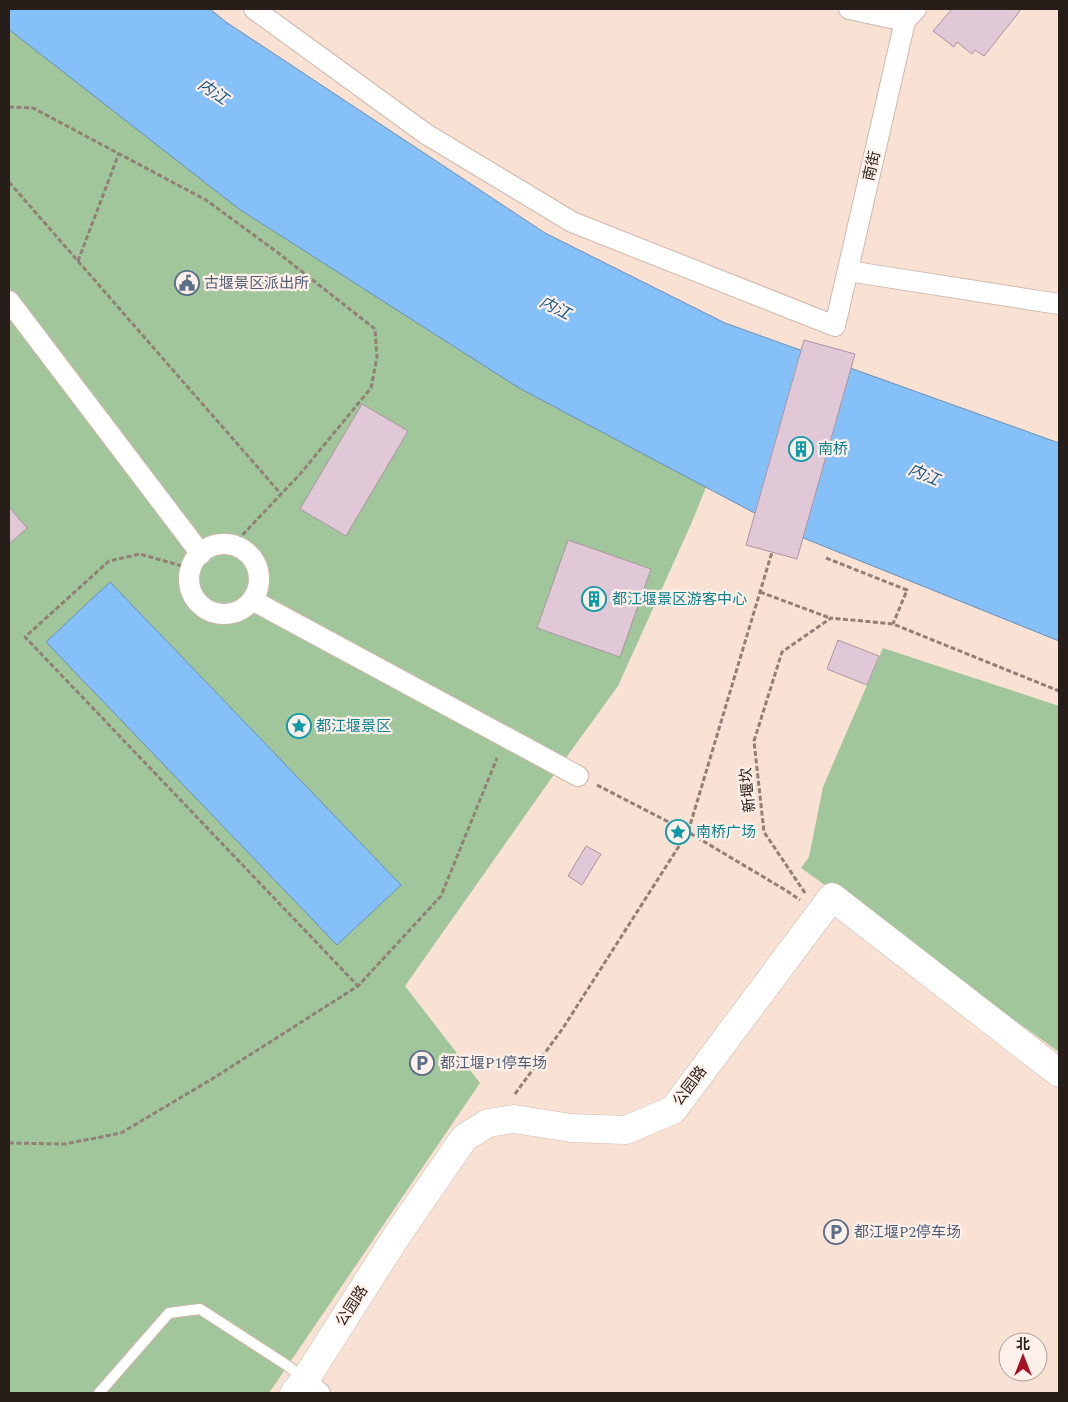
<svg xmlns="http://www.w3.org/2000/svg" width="1068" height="1402" font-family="Spectral,'Noto Sans SC',serif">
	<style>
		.green { fill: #a2c69b }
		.water { fill: #85c0f8; stroke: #698fb5 }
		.building { fill: #e0c8d6; stroke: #aa95a2 }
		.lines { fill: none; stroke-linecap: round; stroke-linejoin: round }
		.lane-casing { stroke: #cfb8ab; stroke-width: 12 }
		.street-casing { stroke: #cfb8ab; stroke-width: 22 }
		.secondary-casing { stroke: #cfb8ab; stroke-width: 29 }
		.path { stroke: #908077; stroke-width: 3; stroke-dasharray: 5 2.5; stroke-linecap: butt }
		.lane { stroke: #fff; stroke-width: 10 }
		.street { stroke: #fff; stroke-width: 20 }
		.secondary { stroke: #fff; stroke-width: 28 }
		.labels { text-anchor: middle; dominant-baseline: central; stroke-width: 4.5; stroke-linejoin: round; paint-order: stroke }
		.street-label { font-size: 15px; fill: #271e1a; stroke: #fff0e9 }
		.service-label { font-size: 15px; fill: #4e5e75; stroke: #fff0e9; text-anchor: start }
		.culture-label { font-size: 15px; fill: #0d838f; stroke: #fff0e9; text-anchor: start }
		.water-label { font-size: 16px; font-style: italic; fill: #16568a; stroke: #fff0e9 }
	</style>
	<rect width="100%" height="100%" fill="#f9e1d4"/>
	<g class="green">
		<path d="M9,9L249,61L757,360L692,522L618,686L560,766L405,986L480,1083L269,1393H9Z"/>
		<path d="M883,648L1059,706V1052L801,868L809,857L823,787Z"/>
	</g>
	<g class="water">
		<path d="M9,9H210L226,22L545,233L725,323L1059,443V641L796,535L519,388L239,209L16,35L9,29Z"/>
		<path d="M110,582L401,885L337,945L46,642Z"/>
	</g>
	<g class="building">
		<path d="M952,9H1017L1020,11L984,56L975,50L972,54L957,42L954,47L933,31Z"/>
		<path d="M804,340L855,354L797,559L746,545Z"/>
		<path d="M362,404L408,431L346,536L300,509Z"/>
		<path d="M9,507L27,528L9,544Z"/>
		<path d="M568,540L651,569L620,657L537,628Z"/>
		<path d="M838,640L879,656L867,685L827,669Z"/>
		<path d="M586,846L601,854L582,885L568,876Z"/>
	</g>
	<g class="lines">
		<defs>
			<path id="lane" d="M99,1393L169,1313L200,1309L288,1366L304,1379"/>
			<g id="street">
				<path d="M254,9L426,134L572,222L835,326L905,21L916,9"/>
				<path d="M849,9L905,21"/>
				<path d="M848,271L1059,304"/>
				<path d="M9,301L201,554"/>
				<circle cx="224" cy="579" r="35"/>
				<path d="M252,600L578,776"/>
				<path d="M305,1380L320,1393"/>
			</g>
			<path id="secondary" d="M294,1393L305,1380L396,1237L464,1138L488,1123L514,1119L571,1128L626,1130L673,1110L832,897L1059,1073"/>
		</defs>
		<use href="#lane" class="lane-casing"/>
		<use href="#street" class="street-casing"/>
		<use href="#secondary" class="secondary-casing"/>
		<g class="path">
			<path d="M9,107L33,108L206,200L277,252L375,329L377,357L371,388L301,473L232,546"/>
			<path d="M9,182L281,494"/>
			<path d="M78,261L119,153"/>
			<path d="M826,558L907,590L893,624"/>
			<path d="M182,566L140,554L109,561L25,637L358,986"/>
			<path d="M760,592L830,618"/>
			<path d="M597,785L688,832L787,891L800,900"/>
			<path d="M805,893L764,832L754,741L782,652L831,618L893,624L1059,691"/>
			<path d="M515,1094L563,1028L688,832L772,552"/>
			<path d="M9,1143L65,1144L121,1133L212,1079L358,986L441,896L497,758"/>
		</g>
		<use href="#lane" class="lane"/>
		<use href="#street" class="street"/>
		<use href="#secondary" class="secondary"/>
	</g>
	<defs>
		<symbol id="civic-ring" viewBox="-11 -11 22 22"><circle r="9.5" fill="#fff0e9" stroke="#5c6f8a" stroke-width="1.5"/><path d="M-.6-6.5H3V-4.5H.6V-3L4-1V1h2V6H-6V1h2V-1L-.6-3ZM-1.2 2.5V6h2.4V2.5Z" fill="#5c6f8a"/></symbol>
		<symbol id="building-ring" viewBox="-11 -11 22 22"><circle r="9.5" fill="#fff0e9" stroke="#0f9aa8" stroke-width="1.5"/><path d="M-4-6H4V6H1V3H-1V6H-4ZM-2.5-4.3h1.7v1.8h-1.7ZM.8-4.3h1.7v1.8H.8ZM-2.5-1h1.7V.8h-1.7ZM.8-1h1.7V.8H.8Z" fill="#0f9aa8"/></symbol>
		<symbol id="sight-ring" viewBox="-11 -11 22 22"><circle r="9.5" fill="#fff0e9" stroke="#0f9aa8" stroke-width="1.5"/><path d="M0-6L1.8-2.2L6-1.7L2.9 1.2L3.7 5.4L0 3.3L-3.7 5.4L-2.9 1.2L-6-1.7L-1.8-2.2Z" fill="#0f9aa8"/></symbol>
		<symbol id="parking-ring" viewBox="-11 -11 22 22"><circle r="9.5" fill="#fff0e9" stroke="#5c6f8a" stroke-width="1.5"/><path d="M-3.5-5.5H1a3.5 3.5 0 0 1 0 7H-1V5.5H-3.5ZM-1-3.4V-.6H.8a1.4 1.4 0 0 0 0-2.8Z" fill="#5c6f8a"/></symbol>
	</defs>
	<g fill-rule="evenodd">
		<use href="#civic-ring" x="173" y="269" width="28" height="28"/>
		<use href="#building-ring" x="787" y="435" width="28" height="28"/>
		<use href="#building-ring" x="580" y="585" width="28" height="28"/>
		<use href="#sight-ring" x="285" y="712" width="28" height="28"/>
		<use href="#sight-ring" x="664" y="818" width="28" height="28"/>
		<use href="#parking-ring" x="408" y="1049" width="28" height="28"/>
		<use href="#parking-ring" x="822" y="1218" width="28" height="28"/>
	</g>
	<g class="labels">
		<g class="street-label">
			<text transform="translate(872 166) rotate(-77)">南街</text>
			<text transform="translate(748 790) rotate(-96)">新堰坎</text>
			<text transform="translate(690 1086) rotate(-53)">公园路</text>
			<text transform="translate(352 1306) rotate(-57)">公园路</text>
		</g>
		<g class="service-label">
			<text x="204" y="283">古堰景区派出所</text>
			<text x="440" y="1063">都江堰P1停车场</text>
			<text x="854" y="1232">都江堰P2停车场</text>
		</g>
		<g class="culture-label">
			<text x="818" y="449">南桥</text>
			<text x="612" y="599">都江堰景区游客中心</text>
			<text x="316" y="726">都江堰景区</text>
			<text x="696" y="832">南桥广场</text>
		</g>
		<g class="water-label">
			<text transform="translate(213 92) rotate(35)">内江</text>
			<text transform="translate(555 308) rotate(27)">内江</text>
			<text transform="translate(924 475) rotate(23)">内江</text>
		</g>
	</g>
	<rect width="1068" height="1402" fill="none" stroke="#271e1a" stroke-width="20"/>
	<g transform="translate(1023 1357)"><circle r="24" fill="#fff0e9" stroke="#a99c96"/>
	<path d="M0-4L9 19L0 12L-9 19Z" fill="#a70f22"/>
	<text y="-8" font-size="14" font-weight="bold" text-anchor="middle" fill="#271e1a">北</text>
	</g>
</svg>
